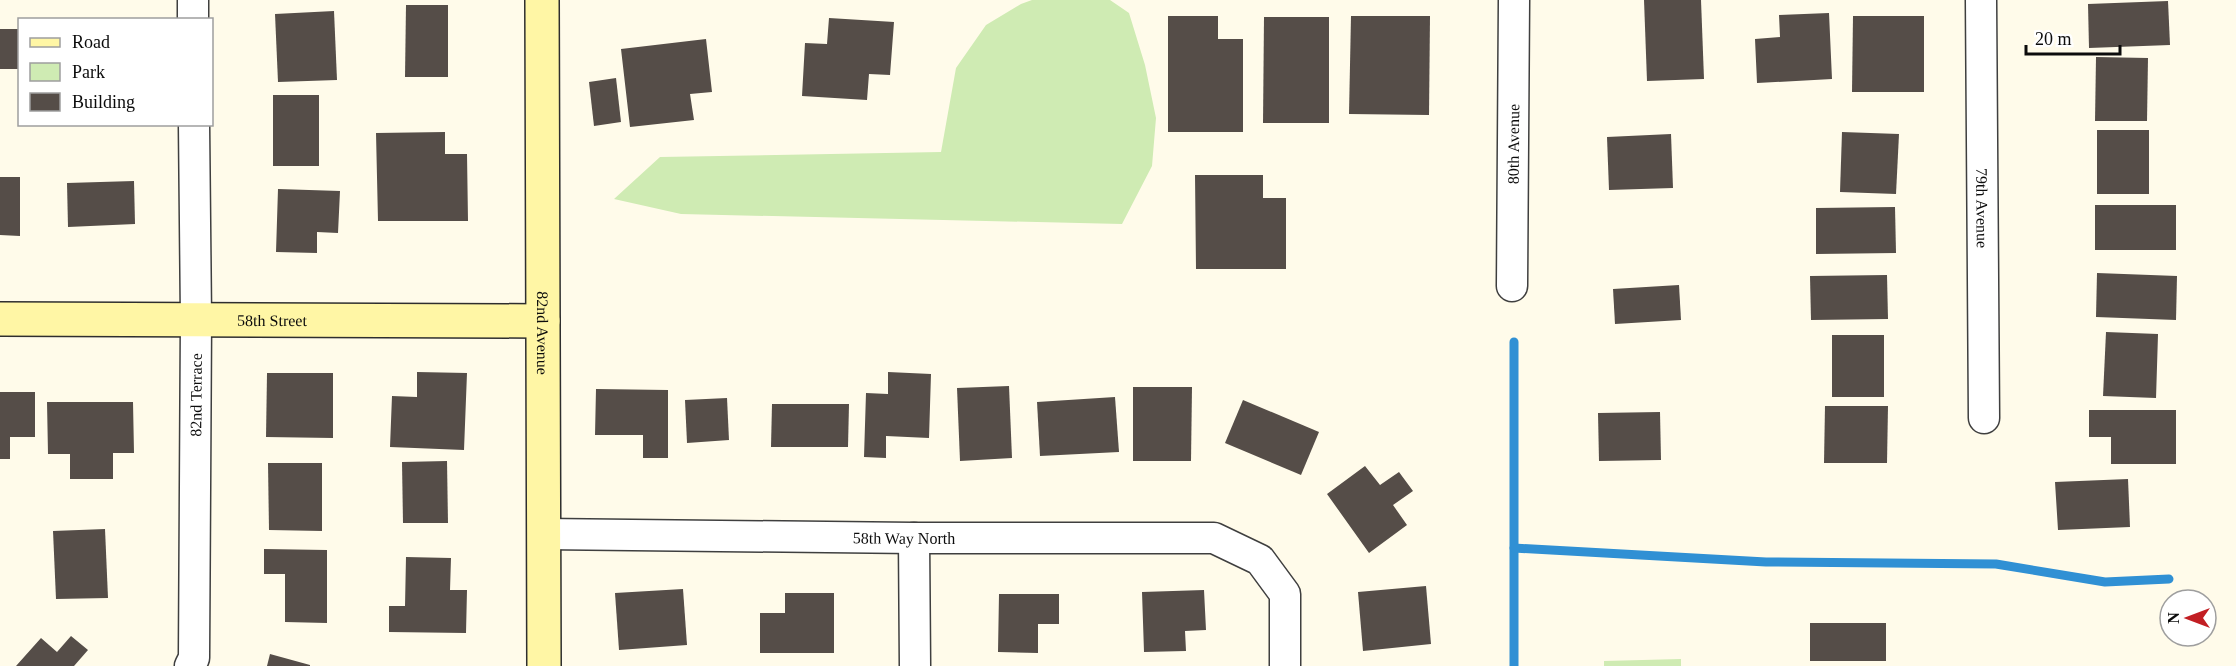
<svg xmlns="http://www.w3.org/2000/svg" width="2236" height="666" font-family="'Times New Roman',serif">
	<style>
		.green { fill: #cfebb3 }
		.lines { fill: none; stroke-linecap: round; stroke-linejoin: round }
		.stream { stroke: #3090d4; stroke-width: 9 }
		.building { fill: #554d48 }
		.street-casing { stroke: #3f3f3f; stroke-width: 33 }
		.secondary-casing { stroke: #2e2e2e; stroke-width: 36 }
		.street { stroke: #fff; stroke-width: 30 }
		.secondary { stroke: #fff6a5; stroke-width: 33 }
		.labels { text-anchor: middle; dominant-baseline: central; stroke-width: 6; stroke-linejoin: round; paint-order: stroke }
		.street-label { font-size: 16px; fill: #0c0c0c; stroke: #fff }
	</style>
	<rect width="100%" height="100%" fill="#fffbea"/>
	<g class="green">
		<path d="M1032,0H1110L1129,13L1145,65L1156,118L1152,166L1122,224L681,214L614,199L660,157L941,152L956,68L986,25L1021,4Z"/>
		<path d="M1681,659V666H1604V661Z"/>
	</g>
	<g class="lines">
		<g class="stream">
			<path d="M1514,342V666"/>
			<path d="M1514,548L1766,562L1996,564L2105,582L2169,579"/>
		</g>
	</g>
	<g class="building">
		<path d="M1644,0H1701L1704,79L1647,81Z"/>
		<path d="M2168,1L2170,45L2089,48L2088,4Z"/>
		<path d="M406,5H448V77H405Z"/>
		<path d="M334,11L337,80L278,82L275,14Z"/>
		<path d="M1829,13L1832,79L1757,83L1755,39L1780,37L1779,15Z"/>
		<path d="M1168,16H1218V39H1243V132H1168Z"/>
		<path d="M1351,16H1430L1429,115L1349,114Z"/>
		<path d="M1853,16H1924V92H1852Z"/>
		<path d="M1264,17H1329V123H1263Z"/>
		<path d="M829,18L894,22L890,75L869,74L867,100L802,96L805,43L827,44Z"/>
		<rect x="0" y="29" width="20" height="40"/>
		<path d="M706,39L712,92L690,94L694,120L630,127L621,49Z"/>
		<path d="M2096,57L2148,58L2147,121H2095Z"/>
		<path d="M616,78L621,122L594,126L589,82Z"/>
		<rect x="273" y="95" width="46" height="71"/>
		<rect x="2097" y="130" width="52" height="64"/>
		<path d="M445,132V154H467L468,221H378L376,133Z"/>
		<path d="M1842,132L1899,134L1896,194L1840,192Z"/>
		<path d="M1671,134L1673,188L1609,190L1607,137Z"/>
		<path d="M1195,175H1263V198H1286V269H1196Z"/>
		<path d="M0,177H20V236L0,235Z"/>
		<path d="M134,181L135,224L68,227L67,183Z"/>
		<path d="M278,189L340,191L338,233L317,232V253L276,252Z"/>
		<rect x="2095" y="205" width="81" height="45"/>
		<path d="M1895,207L1896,253L1816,254V208Z"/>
		<path d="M2097,273L2177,276L2176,320L2096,317Z"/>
		<path d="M1887,275L1888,319L1811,320L1810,276Z"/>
		<path d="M1679,285L1681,320L1615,324L1613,289Z"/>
		<path d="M2106,332L2158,334L2156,398L2103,396Z"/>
		<rect x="1832" y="335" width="52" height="62"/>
		<path d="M417,372L467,373L464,450L390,447L392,396L417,397Z"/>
		<path d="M888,372L931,374L929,438L886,436V458L864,457L866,393L888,394Z"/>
		<path d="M267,373H333V438L266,437Z"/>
		<path d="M1009,386L1012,458L960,461L957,388Z"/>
		<path d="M1133,387H1192L1191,461H1133Z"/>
		<path d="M596,389L668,390V458H643V435H595Z"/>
		<path d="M0,392H35V437H10V459H0Z"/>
		<path d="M1115,397L1119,452L1040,456L1037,402Z"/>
		<path d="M727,398L729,440L687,443L685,400Z"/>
		<path d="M1243,400L1319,432L1301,475L1225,443Z"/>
		<path d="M47,402H133L134,453H113V479H70V454H48Z"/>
		<path d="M772,404H849L848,447H771Z"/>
		<path d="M1825,406H1888L1887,463H1824Z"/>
		<path d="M2089,410H2176V464H2111V437H2089Z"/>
		<path d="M1660,412L1661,460L1599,461L1598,413Z"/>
		<path d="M447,461L448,523H403L402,462Z"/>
		<path d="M268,463H322V531L269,530Z"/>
		<path d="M1365,466L1380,485L1399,472L1413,491L1393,505L1407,525L1369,553L1327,494Z"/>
		<path d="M2128,479L2130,527L2058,530L2055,482Z"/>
		<path d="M105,529L108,598L56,599L53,531Z"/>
		<path d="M264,549L327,550V623L285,622V574H264Z"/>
		<path d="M406,557L451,558L450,590H467L466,633L389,632V606H405Z"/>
		<path d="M1426,586L1431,644L1363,651L1358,592Z"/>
		<path d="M683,589L687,645L619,650L615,593Z"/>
		<path d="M1204,590L1206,630L1185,631L1186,651L1144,652L1142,592Z"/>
		<path d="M785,593H834V653H760V613H785Z"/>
		<path d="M999,594H1059V624H1038V653L998,652Z"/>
		<rect x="1810" y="623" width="76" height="38"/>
		<path d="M71,636L88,650L74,666H16L41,638L57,652Z"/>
		<path d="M270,654L310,665V666H267Z"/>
	</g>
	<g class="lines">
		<defs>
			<g id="street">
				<path d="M193,0V20"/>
				<path id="s1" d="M1981,0L1984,418"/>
				<path id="s2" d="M1512,286L1514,0"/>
				<path id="s3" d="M544,534L914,538H1214L1260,560L1285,594V666"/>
				<path d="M914,538L915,666"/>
				<path id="s4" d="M190,666L194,658L196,319L194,124"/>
			</g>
			<g id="secondary">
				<path id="s5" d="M542,0L544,666"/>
				<path id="s6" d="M0,319L543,321"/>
			</g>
		</defs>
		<use href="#street" class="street-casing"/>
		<use href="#secondary" class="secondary-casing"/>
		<use href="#street" class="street"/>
		<use href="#secondary" class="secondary"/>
	</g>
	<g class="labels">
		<g class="street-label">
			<text stroke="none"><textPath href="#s2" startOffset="142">80th Avenue</textPath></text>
			<text stroke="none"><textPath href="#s1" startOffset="208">79th Avenue</textPath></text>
			<text stroke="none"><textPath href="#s6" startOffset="272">58th Street</textPath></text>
			<text stroke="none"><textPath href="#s5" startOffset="333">82nd Avenue</textPath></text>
			<text stroke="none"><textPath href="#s4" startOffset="272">82nd Terrace</textPath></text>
			<text stroke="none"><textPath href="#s3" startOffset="360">58th Way North</textPath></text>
		</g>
	</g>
	<rect x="18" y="18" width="195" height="108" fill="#ffffff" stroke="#9e9e9e" stroke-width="1.5"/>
	<rect x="30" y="38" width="30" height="9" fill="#fff6a5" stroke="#9e9e9e" stroke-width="1.5"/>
	<text x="72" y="48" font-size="18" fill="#0c0c0c">Road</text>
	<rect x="30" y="63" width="30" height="18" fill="#cfebb3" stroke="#9e9e9e" stroke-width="1.5"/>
	<text x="72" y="78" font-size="18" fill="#0c0c0c">Park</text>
	<rect x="30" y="93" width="30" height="18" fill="#554d48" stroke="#9e9e9e" stroke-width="1.5"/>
	<text x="72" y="108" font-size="18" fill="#0c0c0c">Building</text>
	<g transform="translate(2188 618) rotate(270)"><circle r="28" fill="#ffffff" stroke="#9e9e9e" stroke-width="1.5"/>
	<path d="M0-4.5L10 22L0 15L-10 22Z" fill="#c21e23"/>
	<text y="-9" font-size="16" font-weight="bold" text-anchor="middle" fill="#0c0c0c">N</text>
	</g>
	<path d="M2026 45v9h94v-9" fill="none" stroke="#0c0c0c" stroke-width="3"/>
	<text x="2035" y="45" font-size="18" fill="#0c0c0c" stroke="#ffffff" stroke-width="4.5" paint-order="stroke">20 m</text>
</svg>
